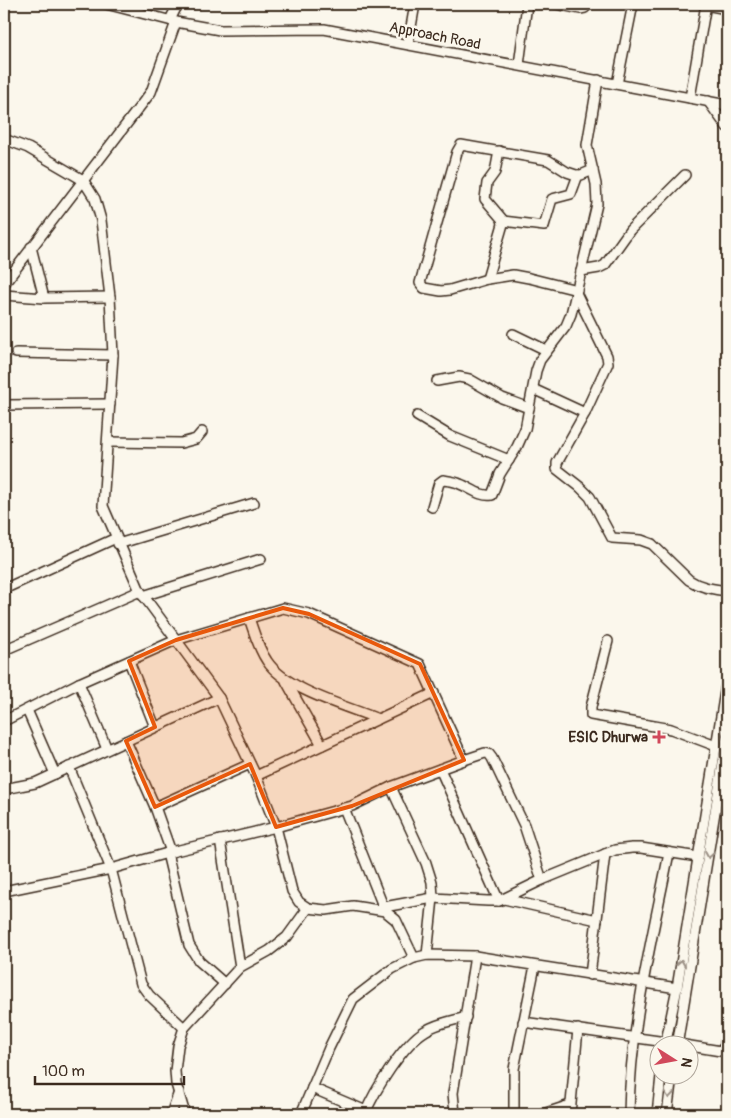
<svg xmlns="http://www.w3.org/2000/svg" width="731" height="1118" font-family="Pangolin,sans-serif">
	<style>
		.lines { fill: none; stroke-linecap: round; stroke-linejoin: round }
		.street-casing { stroke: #3b2a1e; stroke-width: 12 }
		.street { stroke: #fbf7ec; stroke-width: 9 }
		.oneway { stroke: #9b9085 }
		.marked { fill: #e8590c; fill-opacity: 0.2; stroke: #e8590c; stroke-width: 4; stroke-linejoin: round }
		.poi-dot { fill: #d1495b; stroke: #fbf7ec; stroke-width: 2 }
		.labels { text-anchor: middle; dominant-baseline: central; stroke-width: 5; stroke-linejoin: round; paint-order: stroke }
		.street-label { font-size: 15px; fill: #3b2a1e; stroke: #fbf7ec }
		.poi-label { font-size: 15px; font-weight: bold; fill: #3b2a1e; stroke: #fbf7ec; text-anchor: end }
	</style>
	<rect width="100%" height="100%" fill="#fbf7ec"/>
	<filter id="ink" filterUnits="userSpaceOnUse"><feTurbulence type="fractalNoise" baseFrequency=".02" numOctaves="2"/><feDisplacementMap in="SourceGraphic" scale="10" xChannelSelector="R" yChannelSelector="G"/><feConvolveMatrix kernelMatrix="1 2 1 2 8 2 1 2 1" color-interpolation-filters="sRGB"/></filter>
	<g filter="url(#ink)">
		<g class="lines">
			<defs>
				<g id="street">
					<path d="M106,4L176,22L220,30L324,29L727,105"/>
					<path d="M556,4L580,9L585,8L588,4"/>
					<path d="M706,5L727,9"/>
					<path d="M170,20L178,4"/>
					<path d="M408,44L415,4"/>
					<path d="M519,65L527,4"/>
					<path d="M617,84L633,4"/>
					<path d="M690,98L706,4"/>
					<path d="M708,101L727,127"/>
					<path d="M4,139L28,148L83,180L95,199L101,220L110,297L113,355L103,506L140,591L219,698L256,776L276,827L292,891L299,902L308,908L326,910L353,906L385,911L396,920L414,958"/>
					<path d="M503,221L544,226L552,199L571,194L578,175"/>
					<path d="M31,247L44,298"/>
					<path d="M581,271L599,268L605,265L630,230L685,175"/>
					<path d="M487,279L503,224L502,219L485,199L487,183L495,172L499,151"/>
					<path d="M4,284L151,92L176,22"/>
					<path d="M577,290L529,278L513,275L487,279L450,290L441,291L424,288L420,283L457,152L461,145L548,160L567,172L576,175H581L593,170"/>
					<path d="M576,293L607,356L608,363L585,413L557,463V469L580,487L590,497L612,538L641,540L652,544L689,580C701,588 714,589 727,591"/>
					<path d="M4,295L44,298L110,297"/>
					<path d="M513,334L546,350"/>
					<path d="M16,353L113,355"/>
					<path d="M437,381L459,377L469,379L502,398L529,408"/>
					<path d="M533,389L585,413"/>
					<path d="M5,405L110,404"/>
					<path d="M417,416L450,436L509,460"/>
					<path d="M108,442L181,443L196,439L202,432"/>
					<path d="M432,507L439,483L443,480C449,481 455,481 460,484C471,488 480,497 492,495L500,474L517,447L525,429L536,371L540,360L566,326L571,314L597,204L596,184L587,145L598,80"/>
					<path d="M118,544L254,503"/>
					<path d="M4,589L116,538"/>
					<path d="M143,596L261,559"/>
					<path d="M249,618C254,632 258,648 267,661C286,690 346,706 378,719"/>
					<path d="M608,641L591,707V715L671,729L716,746"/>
					<path d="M4,650L140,591"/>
					<path d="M129,661L155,727"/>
					<path d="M286,681L322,745"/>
					<path d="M79,683L107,749"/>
					<path d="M27,710L55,774"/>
					<path d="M4,721L79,683L176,640L283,608L309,614L420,664L464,760L391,787L352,806L276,827L171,852L111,869L4,891"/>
					<path d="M126,741L155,807L171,852"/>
					<path d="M464,760L485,753L489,754L492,758L524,825L542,880"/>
					<path d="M69,767L111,869L141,984L149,995L184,1028"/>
					<path d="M440,769L499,901"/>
					<path d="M256,776L434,693"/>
					<path d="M391,787L426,863L432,882L433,898L427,955"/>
					<path d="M4,789L35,783L219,698"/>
					<path d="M155,807L250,764"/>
					<path d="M344,808L385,911"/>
					<path d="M220,840L240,967"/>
					<path d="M167,853L189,945L199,961L225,984"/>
					<path d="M504,899L597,920"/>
					<path d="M384,907L433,898L488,901H499L542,880L615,850L632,848H641L698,857"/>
					<path d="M590,975L605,854"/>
					<path d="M523,1022L666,1042L727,1052"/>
					<path d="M665,1046L677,988L727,679"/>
					<path d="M677,1046L727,738"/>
					<path d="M724,1051L727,1033"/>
					<path d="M312,1088L366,1111"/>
					<path d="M171,1114L179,1092"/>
					<path d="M185,1114L176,1084L175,1071L178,1046L184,1028L240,967L269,951L287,937L308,908"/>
					<path d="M301,1114L329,1048L353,999L392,969L414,958L427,955L475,956L677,988"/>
					<path d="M365,1114C374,1091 404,1043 425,1031C437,1023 452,1021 466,1017"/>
					<path d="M455,1114L453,1093L475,956"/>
					<path d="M514,1114V1069L535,966"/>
					<path d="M543,1114L570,1105"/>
					<path d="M570,1114L578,1029"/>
					<path d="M629,1114C630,1026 652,939 669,853"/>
					<path d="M657,1114L661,1076"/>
					<path d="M667,1114L672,1076"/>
				</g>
			</defs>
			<use href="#street" class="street-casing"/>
			<use href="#street" class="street"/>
		</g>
		<defs><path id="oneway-chevron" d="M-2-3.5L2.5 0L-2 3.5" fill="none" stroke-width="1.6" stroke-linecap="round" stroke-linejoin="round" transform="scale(1.25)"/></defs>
		<g class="oneway">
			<use href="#oneway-chevron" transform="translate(709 855) rotate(100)"/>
			<use href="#oneway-chevron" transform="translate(681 963) rotate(-81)"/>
			<use href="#oneway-chevron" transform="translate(669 1095) rotate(96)"/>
		</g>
	</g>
	<path class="marked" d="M283,608L309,614L420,664L464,760L352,806L276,827L250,764L155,807L126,741L155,727L129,661L176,640Z"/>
	<path class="poi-dot" d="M656.5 729.5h5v5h5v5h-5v5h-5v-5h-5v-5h5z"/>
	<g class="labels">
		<g class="street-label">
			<text transform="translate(435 36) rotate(11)">Approach Road</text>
		</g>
		<g class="poi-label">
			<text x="648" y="737">ESIC Dhurwa</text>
		</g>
	</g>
	<rect width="731" height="1118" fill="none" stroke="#fbf7ec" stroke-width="20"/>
	<rect x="10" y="10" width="711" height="1098" fill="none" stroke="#3b2a1e" stroke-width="2" filter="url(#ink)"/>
	<g transform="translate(674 1060) rotate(101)"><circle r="24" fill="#fbf7ec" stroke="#aea59a"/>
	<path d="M0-4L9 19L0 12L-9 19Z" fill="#d1495b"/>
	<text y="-8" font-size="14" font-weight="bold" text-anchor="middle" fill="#3b2a1e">N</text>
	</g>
	<path d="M35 1076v8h149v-8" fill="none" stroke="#3b2a1e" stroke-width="2.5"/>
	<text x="42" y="1076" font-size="15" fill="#3b2a1e" stroke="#fbf7ec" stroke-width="4" paint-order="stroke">100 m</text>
</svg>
